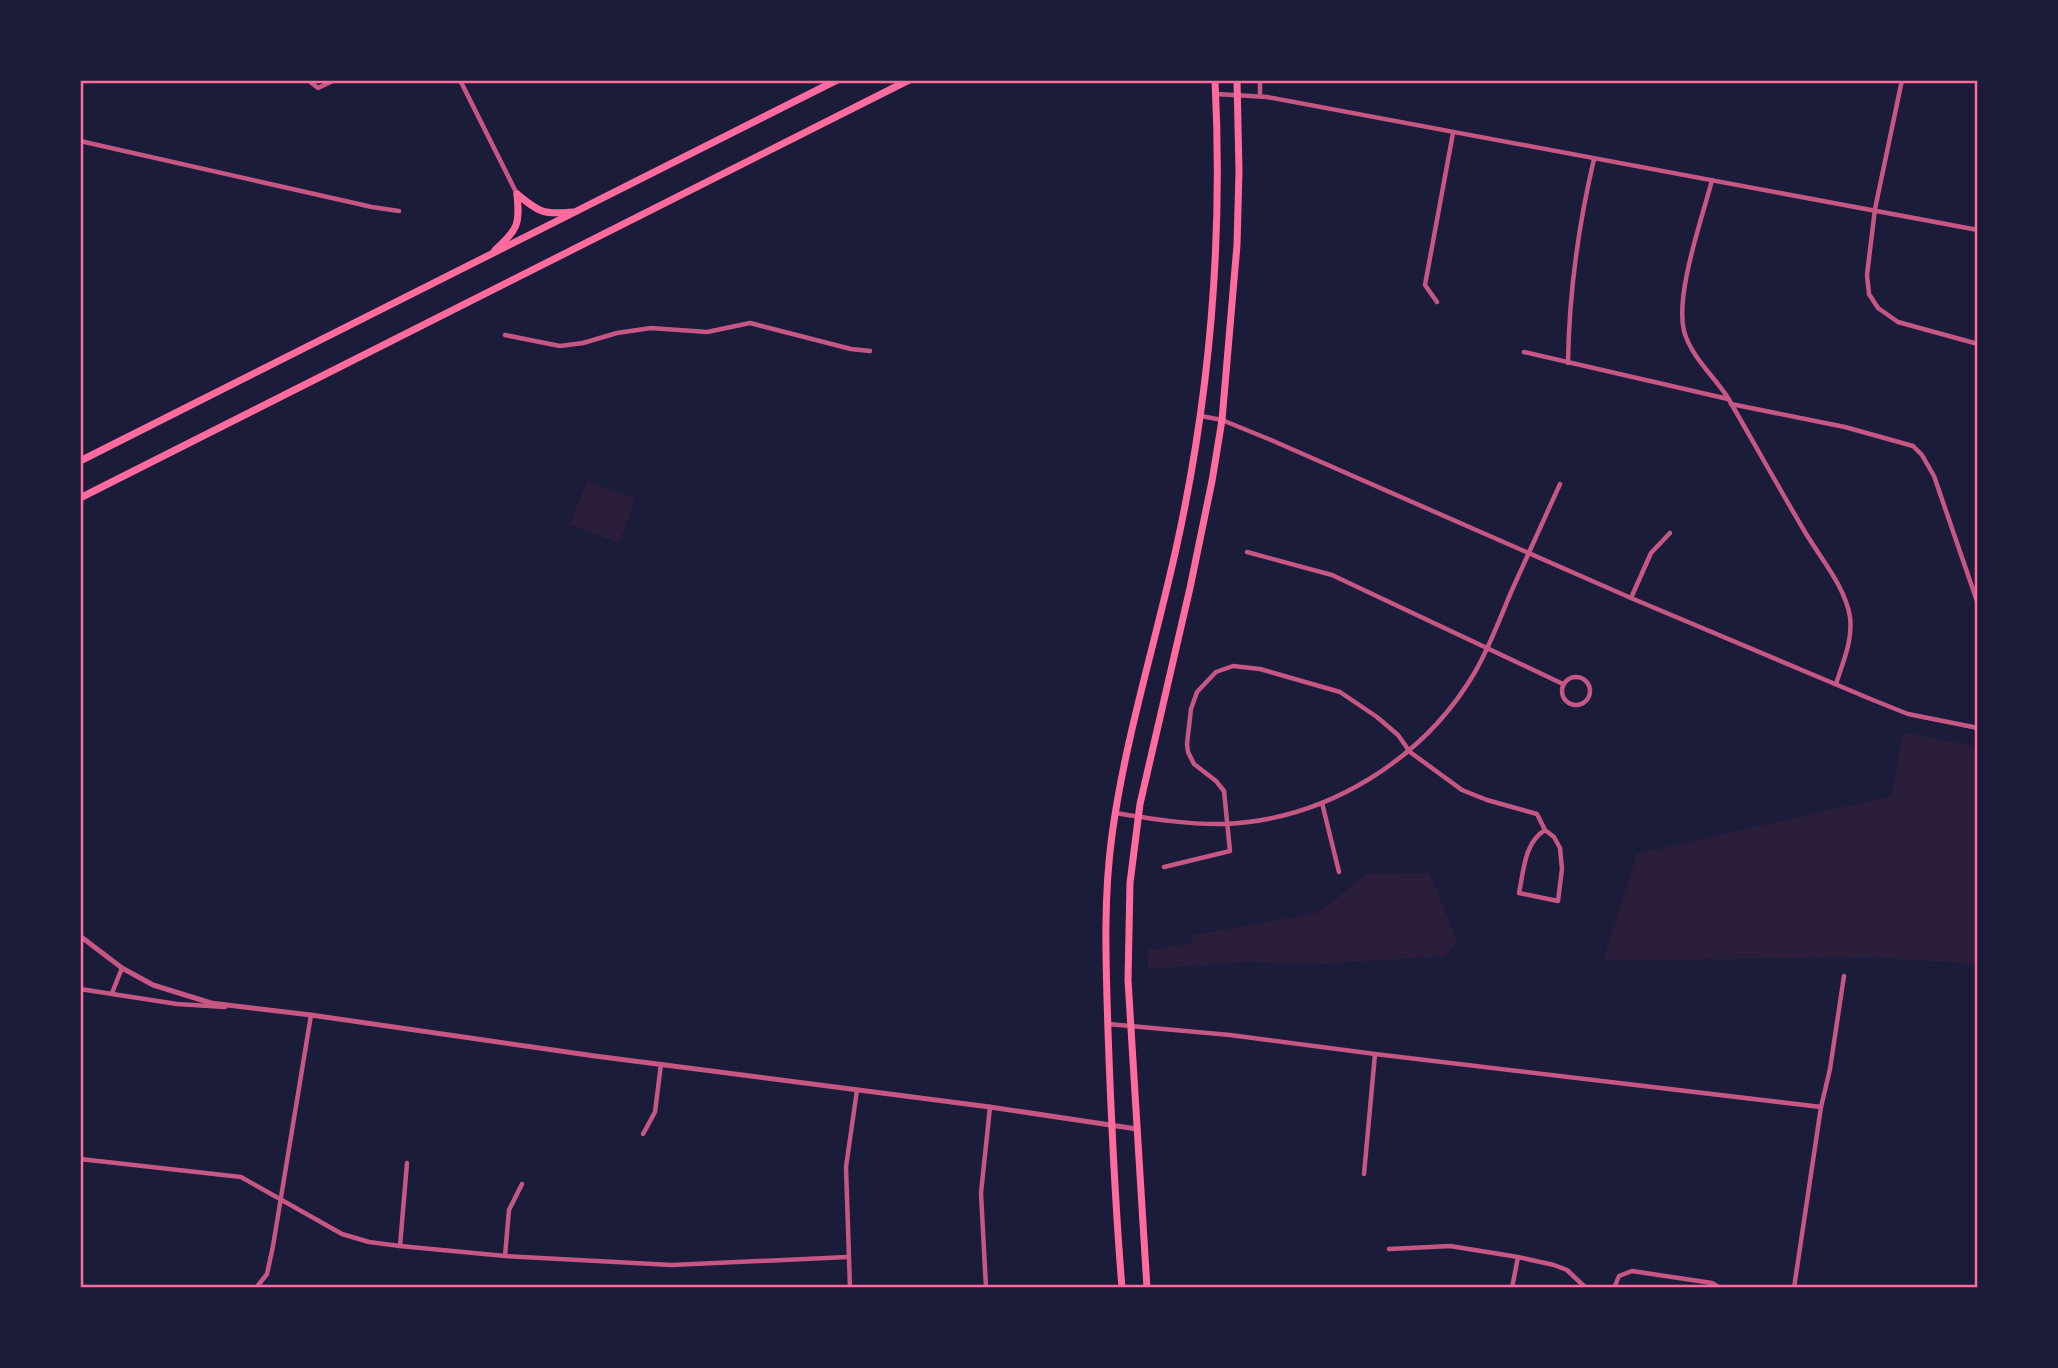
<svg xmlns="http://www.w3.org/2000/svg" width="2058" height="1368" font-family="Helvetica,sans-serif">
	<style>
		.green { fill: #2a1e3b }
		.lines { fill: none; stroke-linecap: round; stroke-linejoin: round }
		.minor { stroke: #c65784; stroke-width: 4.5 }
		.tertiary { stroke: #c65784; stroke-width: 5 }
		.primary { stroke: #ff6b9d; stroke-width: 7 }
		.trunk { stroke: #ff6b9d; stroke-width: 7 }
		.neatline { fill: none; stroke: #ff6b9d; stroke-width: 2.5 }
	</style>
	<rect width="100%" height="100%" fill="#1b1b3a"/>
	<g class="green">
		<path d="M587,481L636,499L619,543L570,524Z"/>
		<path d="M1903,732L1977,747V964L1867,957L1603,961L1637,854L1891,796Z"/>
		<path d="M1430,873L1457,941L1445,956L1324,964L1244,962L1148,969L1147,950L1191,943L1193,935L1318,913L1367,874Z"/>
	</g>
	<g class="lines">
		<g class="minor">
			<path d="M308,80L318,88L335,80"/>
			<path d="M460,80L517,194"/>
			<path d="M1902,80L1875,209L1867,275L1869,294L1878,308L1898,322L1978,344"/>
			<path d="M1216,94L1267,97L1978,230"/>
			<path d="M1260,96V80"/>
			<path d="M80,141L372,207L399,211"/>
			<path d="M1712,180C1702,219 1675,294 1684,331C1691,357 1715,377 1728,398C1754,443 1779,488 1805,532C1821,559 1845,586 1850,617C1853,640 1843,662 1836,684"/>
			<path d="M1437,302L1425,285L1453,133"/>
			<path d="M505,335L560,346L583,343L617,333L651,328L707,332L750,323L851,349L870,351"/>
			<path d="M1524,352L1728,399"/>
			<path d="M1568,363C1569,293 1578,227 1594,159"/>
			<path d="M1731,404L1845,427L1913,446L1922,455L1934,476L1978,604"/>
			<path d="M1201,416L1222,420L1271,440L1631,598L1873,700L1908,714L1978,728"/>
			<path d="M1247,552L1332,575L1563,684"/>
			<path d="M1631,598L1651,553L1670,533"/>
			<circle cx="1576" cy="691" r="14"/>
			<path d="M1322,803L1339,872"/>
			<path d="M1116,813C1152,819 1190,825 1226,824C1328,819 1424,759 1475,672C1490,646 1500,618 1512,590C1528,554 1544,519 1560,484"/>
			<path d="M1164,867L1230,851L1224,791L1216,781L1194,764L1188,752L1187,744L1191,709L1197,692L1216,672L1233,666L1260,669L1340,692L1377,717L1398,735L1410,752L1462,790L1487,800L1537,814L1545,830L1554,837L1560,848L1562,869L1558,901L1519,893C1524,870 1524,843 1545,830"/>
			<path d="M80,989L177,1004L225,1007"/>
			<path d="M112,993L122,968"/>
			<path d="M1108,1024L1230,1035L1375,1054L1821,1107"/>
			<path d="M643,1134L655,1112L661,1064"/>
			<path d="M80,1159L241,1177L342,1234L369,1242L400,1246L505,1256L672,1265L848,1257"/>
			<path d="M1364,1174L1375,1054"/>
			<path d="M400,1246L407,1163"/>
			<path d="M1389,1249L1450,1246L1518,1257L1554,1265L1567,1270L1586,1288"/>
			<path d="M505,1256L509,1210L522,1184"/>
			<path d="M256,1288L267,1274L273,1246L311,1015"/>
			<path d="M850,1288L846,1167L857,1090"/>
			<path d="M986,1288L981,1193L990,1107"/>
			<path d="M1512,1288L1518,1257"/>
			<path d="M1614,1288L1619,1276L1632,1271L1712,1283L1720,1288"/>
			<path d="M1794,1288L1821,1107L1830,1069L1844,976"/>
		</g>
		<path class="tertiary" d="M80,936L122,968L153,985L211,1003L311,1015L595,1056L990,1107L1137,1129"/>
		<g class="primary">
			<path d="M1122,1288C1115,1202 1111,1116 1108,1031C1106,965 1103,901 1112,835C1125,739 1155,644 1176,549C1210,396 1223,237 1215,80"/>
			<path d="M1147,1288L1128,980L1130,883L1140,804L1190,588L1212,481L1222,420L1237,245L1239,171L1237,80"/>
		</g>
		<g class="trunk">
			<path d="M517,194C539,212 543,215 572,212"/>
			<path d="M495,250C518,229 520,225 517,194"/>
			<path d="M80,461L837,80"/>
			<path d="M80,498L909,80"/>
		</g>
	</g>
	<rect width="2058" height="1368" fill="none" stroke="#1b1b3a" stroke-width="164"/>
	<rect x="82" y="82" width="1894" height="1204" class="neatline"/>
</svg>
